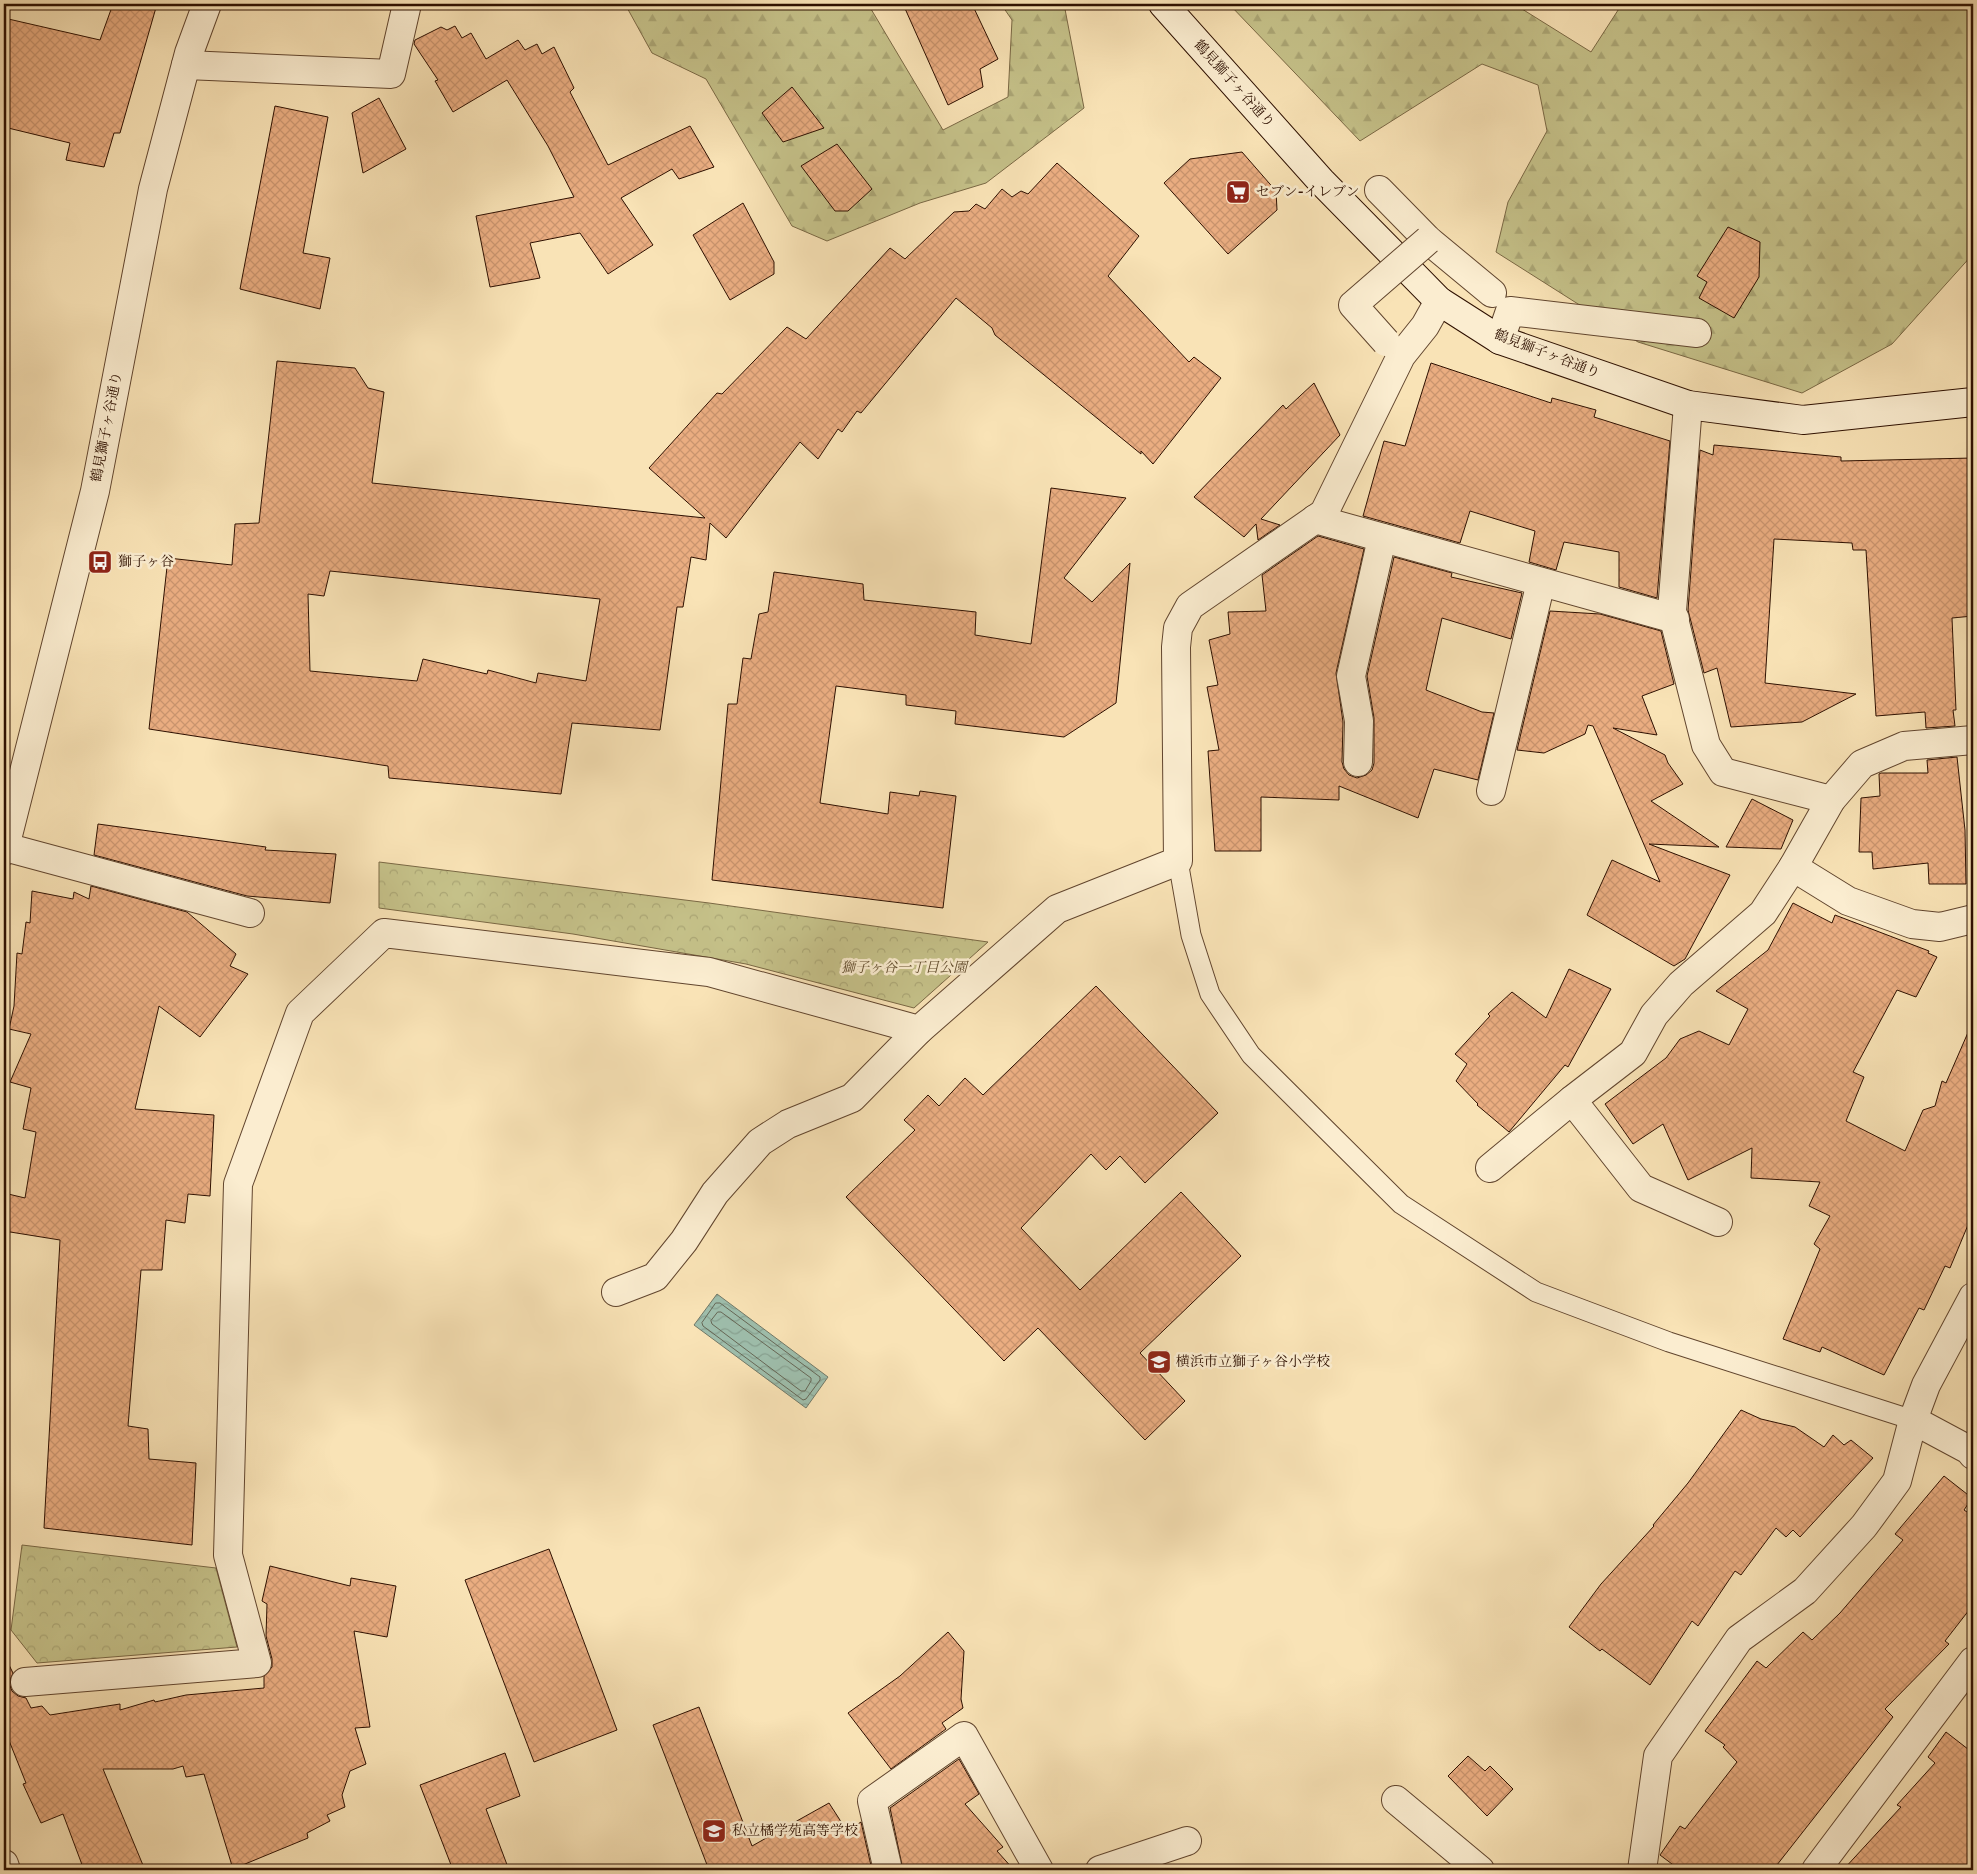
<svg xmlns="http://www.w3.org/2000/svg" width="1977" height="1874" font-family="'IM FELL English','Noto Serif JP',serif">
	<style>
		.forest { fill: url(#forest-firs); stroke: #7a6844 }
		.park { fill: url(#park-crowns); stroke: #7a6844 }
		.water { fill: url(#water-waves); stroke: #717867 }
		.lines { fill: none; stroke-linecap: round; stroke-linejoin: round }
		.shore { stroke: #666756; stroke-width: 1 }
		.building { fill: url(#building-cross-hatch); stroke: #2e1000; fill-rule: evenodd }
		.service-casing { stroke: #61452e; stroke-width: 21 }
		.pedestrian-casing { stroke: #61452e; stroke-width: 30 }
		.minor-casing { stroke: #61452e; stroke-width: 30 }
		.tertiary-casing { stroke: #61452e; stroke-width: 30 }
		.secondary-casing { stroke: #2e1000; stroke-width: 30 }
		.service { stroke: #fbedd0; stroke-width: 19 }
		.pedestrian { stroke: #fbedd0; stroke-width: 28 }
		.minor { stroke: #fbedd0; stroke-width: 28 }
		.tertiary { stroke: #fbedd0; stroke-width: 28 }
		.secondary { stroke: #fbedd0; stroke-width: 28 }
		.pedestrian-bridge-casing { stroke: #61452e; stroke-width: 30; stroke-linecap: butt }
		.pedestrian-bridge { stroke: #fbedd0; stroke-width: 28 }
		.labels { text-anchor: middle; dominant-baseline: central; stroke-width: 5; stroke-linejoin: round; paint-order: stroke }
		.street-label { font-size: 14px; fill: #2e1000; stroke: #fbedd0 }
		.poi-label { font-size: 14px; fill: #2e1000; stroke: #fbedd0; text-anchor: start }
		.park-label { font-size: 14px; font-style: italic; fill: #634e30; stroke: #fbedd0 }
	</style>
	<defs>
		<pattern id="forest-firs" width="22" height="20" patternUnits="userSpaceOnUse" patternTransform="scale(1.25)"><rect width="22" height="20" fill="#c5c189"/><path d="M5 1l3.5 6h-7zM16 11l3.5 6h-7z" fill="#aaa574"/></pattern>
		<pattern id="park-crowns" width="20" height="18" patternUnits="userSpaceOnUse" patternTransform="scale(1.25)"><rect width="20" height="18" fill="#c5c189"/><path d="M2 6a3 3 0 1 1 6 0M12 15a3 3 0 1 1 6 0" fill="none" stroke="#aaa574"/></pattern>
		<pattern id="water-waves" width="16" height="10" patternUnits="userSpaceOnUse" patternTransform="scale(1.25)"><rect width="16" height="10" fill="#9ebeac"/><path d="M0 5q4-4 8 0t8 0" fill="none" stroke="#88a292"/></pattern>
		<pattern id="building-cross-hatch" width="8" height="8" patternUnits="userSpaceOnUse" patternTransform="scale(1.25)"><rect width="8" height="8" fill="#eaad81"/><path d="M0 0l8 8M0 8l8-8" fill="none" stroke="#c9946e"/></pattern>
	</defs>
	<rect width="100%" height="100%" fill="#f9e3b6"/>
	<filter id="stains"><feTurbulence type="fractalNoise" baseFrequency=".004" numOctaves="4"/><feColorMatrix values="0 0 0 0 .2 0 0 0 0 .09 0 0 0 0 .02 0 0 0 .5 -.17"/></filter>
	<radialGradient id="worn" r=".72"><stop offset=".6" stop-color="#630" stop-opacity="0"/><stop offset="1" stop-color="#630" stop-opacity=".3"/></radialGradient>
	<g class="forest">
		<path d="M625,4H868L943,130L1008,97L1012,20L1001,4H1064L1084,108L986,183L920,203L827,241L792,226L706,79L652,53Z"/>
		<path d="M1229,4H1514L1591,52L1622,4H1973V254L1892,344L1802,393L1638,342L1496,252L1508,202L1547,131L1538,85L1482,64L1360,141Z"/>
	</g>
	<g class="park">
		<path d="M379,862L709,903L988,942L914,1008L746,964L573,934L379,908Z"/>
		<path d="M22,1545L216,1568L237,1647L37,1663L11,1630Z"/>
	</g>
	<path class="water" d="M717,1294L828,1377L806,1408L694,1325Z"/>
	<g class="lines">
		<g class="shore">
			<path d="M716,1303H720L820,1377V1380L806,1399L803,1400L703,1326L702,1323Z"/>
			<path d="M718,1312H721L811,1378V1381L805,1391H801L712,1324L711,1321Z"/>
		</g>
	</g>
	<g class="building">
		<path d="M113,4H157L120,133H114L104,167L66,160L70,143L4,127V18L100,40Z"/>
		<path d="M903,4H972L998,59L980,69L983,87L948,105Z"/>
		<path d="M455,26L462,38L471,33L486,59L518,40L525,50L537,44L542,54L554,47L574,88L570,92L608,165L690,126L714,167L679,179L672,169L621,198L653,245L608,274L580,233L530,243L540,278L490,287L476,216L574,197L548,146L507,80L453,112L435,81L438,80L414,44L415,40L441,27L447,30Z"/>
		<path d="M792,87L824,128L783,142L762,113Z"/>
		<path d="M379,98L406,149L363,173L352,113Z"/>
		<path d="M275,106L328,117L303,253L330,258L320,309L240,289Z"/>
		<path d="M837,144L872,189L848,211H835L801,166Z"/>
		<path d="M1242,152L1276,191L1277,210L1228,254L1164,183L1190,159Z"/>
		<path d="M1057,163L1139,236L1108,276L1189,362L1194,357L1221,378L1153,464L1141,451V454L995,335L992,328L956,298L861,413L857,411L842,432L838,429L818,459L800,442L726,538L710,523L706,560L691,557L683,607H677L660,730L572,723L561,794L389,778L388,766L149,729L168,558L232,565L235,524L259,523L277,361L355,368L368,388L384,392L372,483L705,518L649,468L717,393L722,394L787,327L806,339L890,248L905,259L954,212L969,211L976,204L985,209L1002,189L1012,197L1021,191L1028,194ZM330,571L600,599L586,681L538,673L536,683L488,670L487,674L423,659L417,681L310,671L308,594L324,596Z"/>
		<path d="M743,203L774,262V274L730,300L693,235Z"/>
		<path d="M1728,227L1760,242L1759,277L1734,318L1699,298L1707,282L1697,276Z"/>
		<path d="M1431,363L1551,403L1552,398L1596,410L1594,417L1670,441L1657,598L1619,587V552L1564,542L1556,570L1529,562L1535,531L1470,511L1460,543L1363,516L1384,441L1405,446Z"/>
		<path d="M1314,383L1340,435L1261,519L1280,525L1258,540L1256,524L1244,537L1194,497L1283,405L1286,409Z"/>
		<path d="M1714,445L1841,457V461L1973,458V616L1952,618L1956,710H1953L1955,726L1926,728L1925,712L1876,716L1866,550H1853L1852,543L1774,539L1765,683L1856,694L1802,722L1731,727L1717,668L1704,673L1688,610L1700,450L1713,455Z"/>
		<path d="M1051,488L1126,498L1064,578L1092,602L1130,563L1116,703L1064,737L955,724L956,711L906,705V695L836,686L820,803L888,814L890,792L919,796L920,791L956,796L943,908L712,880L728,704H737L743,658L751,659L759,614L768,612L774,572L863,584L864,600L976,612L975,635L1031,644Z"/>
		<path d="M1318,536L1364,549L1336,673L1343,722L1342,762L1344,769L1349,775L1357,778L1366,775L1372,770L1374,763V718L1367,676L1394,557L1452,573L1451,577L1522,593L1511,639L1442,618L1426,690L1482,712L1494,713L1478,780L1434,769L1418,818L1339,786V800L1261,797V851H1215L1208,751L1219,750L1207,687L1218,685L1209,640L1230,634L1228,612L1266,611L1262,575Z"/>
		<path d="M1550,611L1600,614L1661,631L1674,684L1642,696L1657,735L1613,728L1665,755L1668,763L1683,784L1651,801L1719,847L1649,844L1730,875L1685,959L1674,966L1587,915L1612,860L1660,882L1593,726L1588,725L1585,734L1544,753L1517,750Z"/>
		<path d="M1957,757L1965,830L1966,884H1929L1928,863L1873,869L1872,852H1859L1861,798L1880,796L1879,774L1881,773H1928L1927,760Z"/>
		<path d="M1752,799L1793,820L1781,849L1726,847Z"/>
		<path d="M98,824L266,847L265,850L336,854L330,903L247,896L94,855Z"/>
		<path d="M91,886L187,912L236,954L230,966L248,974L200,1037L159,1006L135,1109L214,1115L210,1196L188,1194L185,1223L166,1220L162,1270H141L128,1426L148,1429L149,1459L196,1463L192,1545L44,1528L60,1240L4,1231V1193L25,1198L36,1132L23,1129L31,1088L10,1082L31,1034L9,1029L14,1006L17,953L22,954L26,922L30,923L32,891L73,899L74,892L89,899Z"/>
		<path d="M1793,903L1832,923L1835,915L1929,951L1928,953L1937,957L1916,997L1897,990L1853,1072L1864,1077L1846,1121L1905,1151L1923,1110L1935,1106L1942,1081L1946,1083L1973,1021V1213L1950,1268L1945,1266L1924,1310L1919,1308L1884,1375L1822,1347L1820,1352L1783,1339L1820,1249L1814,1244L1830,1216L1809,1206L1820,1182L1751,1178L1752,1148L1688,1180L1663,1124L1633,1144L1605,1104L1666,1058L1680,1039L1699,1031L1729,1045L1748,1009L1716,991L1768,950Z"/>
		<path d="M1569,969L1611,989L1568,1067L1565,1065L1509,1132L1477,1105L1478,1104L1456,1081L1467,1064L1455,1054L1490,1016L1488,1014L1512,992L1546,1018Z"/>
		<path d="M1096,986L1218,1113L1145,1183L1120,1156L1106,1170L1091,1154L1021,1228L1080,1290L1181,1192L1241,1256L1140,1353L1185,1401L1145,1440L1038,1328L1004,1361L846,1197L915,1130L904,1120L928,1095L939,1106L965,1078L983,1095Z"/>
		<path d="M1741,1410L1761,1419L1795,1427L1824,1447L1833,1435L1844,1445L1851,1440L1873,1458L1800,1537L1793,1530L1786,1537L1776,1528L1741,1575L1735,1571L1698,1626L1692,1621L1650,1685L1602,1649L1600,1651L1569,1627L1601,1584L1654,1526L1653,1525L1688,1483Z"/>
		<path d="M1944,1476L1972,1498L1964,1510L1973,1516V1605L1945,1641L1949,1644L1885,1709L1893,1717L1773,1870H1680L1660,1855L1680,1826L1685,1829L1737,1762L1723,1747L1725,1745L1705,1731L1757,1661L1766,1668L1803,1632L1812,1640L1840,1613L1903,1540L1895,1534Z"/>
		<path d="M549,1549L617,1730L534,1762L465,1580Z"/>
		<path d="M270,1566L350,1586L351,1578L396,1586L387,1637L354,1631L370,1727L355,1728L366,1764L350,1771L342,1795L345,1807L327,1815L330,1821L307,1833L308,1838L233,1869L204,1774L186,1777L183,1766L173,1769H103L145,1870H84L63,1814L41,1823L23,1784L26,1783L4,1728V1655L13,1673L9,1683L12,1691L18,1696L26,1698L31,1708L42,1706L50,1715L120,1704V1710L154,1700L155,1702L186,1695L264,1688V1676L272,1667V1659L266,1636L267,1604L262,1601Z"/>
		<path d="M948,1632L964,1651L961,1699L963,1708L942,1723L946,1729L891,1769L848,1713L900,1676Z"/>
		<path d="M699,1707L752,1846L829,1803L847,1831L861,1822L872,1870H709L653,1725Z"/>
		<path d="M1946,1732L1973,1753V1870H1843L1901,1807L1897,1805L1935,1763L1928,1757Z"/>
		<path d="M505,1753L520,1796L486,1809L509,1870H453L420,1785Z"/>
		<path d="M1468,1756L1485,1771L1490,1766L1513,1789L1487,1816L1448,1776Z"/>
		<path d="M959,1759L979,1794L965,1804L1003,1847L997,1851L1014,1870H903L890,1808Z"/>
	</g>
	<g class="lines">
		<defs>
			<path id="service" d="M1178,861L1191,935L1210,994L1251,1055L1401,1204L1536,1292L1669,1342L1913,1420"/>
			<path id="pedestrian" d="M1379,190L1428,240L1492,293"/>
			<g id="minor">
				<path d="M186,65L391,74L407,4"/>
				<path d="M1500,340L1510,311L1697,333"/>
				<path d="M1688,405L1672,611L1706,745L1723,772L1831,800"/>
				<path d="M1315,519L1675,619"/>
				<path d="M1358,762L1359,721L1351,676L1382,538"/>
				<path d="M1491,791L1541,582"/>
				<path d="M5,847L250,913"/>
				<path d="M1793,867L1848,901L1912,924L1940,927L1973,919"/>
				<path d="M1572,1100L1641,1188L1718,1222"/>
				<path d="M1490,1168L1572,1100L1633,1053L1654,1015L1681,984L1763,913L1793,867L1831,800L1862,764L1904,746L1973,740"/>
				<path d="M616,1292L655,1277L684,1241L715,1193L760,1142L788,1124L852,1098L919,1030"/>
				<path d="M1913,1420L1969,1450L1973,1455"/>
				<path d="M25,1682L257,1663L228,1555L238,1184L300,1013L384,933L709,972L919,1030L1057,909L1178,861L1176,647L1178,628L1190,606L1324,513L1401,356L1425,326L1439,301"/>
				<path d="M1396,1800L1480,1870"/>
				<path d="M888,1870L872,1801L964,1736L1039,1870"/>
				<path d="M1100,1870L1187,1841"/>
				<path d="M1642,1870L1658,1756L1739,1639L1805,1591L1864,1526L1897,1481L1913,1420L1926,1385L1973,1297"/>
				<path d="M1816,1870L1973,1661"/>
			</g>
			<g id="tertiary">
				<path d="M4,851L95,491L153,189L189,53L207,4"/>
				<path d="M4,1864L6,1870"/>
			</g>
			<path id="secondary" d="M1163,4L1321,181L1439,301L1500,340L1688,405L1803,420L1973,402"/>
		</defs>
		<use href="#service" class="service-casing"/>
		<use href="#pedestrian" class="pedestrian-casing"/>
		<use href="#minor" class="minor-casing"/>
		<use href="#tertiary" class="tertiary-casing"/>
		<use href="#secondary" class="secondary-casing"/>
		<use href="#service" class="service"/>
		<use href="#pedestrian" class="pedestrian"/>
		<use href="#minor" class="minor"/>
		<use href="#tertiary" class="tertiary"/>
		<use href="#secondary" class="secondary"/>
		<defs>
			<path id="pedestrian-bridge" d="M1386,342L1353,305L1428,240"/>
		</defs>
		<use href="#pedestrian-bridge" class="pedestrian-bridge-casing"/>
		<use href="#pedestrian-bridge" class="pedestrian-bridge"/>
	</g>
	<defs>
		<symbol id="supermarket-square" viewBox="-11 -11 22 22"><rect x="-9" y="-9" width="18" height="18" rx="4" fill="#8f2418" stroke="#fbedd0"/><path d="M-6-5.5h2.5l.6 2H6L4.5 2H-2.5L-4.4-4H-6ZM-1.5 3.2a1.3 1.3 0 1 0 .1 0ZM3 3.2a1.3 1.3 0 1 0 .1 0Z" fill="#fff"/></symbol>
		<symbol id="bus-square" viewBox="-11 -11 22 22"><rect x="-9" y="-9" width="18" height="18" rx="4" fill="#8f2418" stroke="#fbedd0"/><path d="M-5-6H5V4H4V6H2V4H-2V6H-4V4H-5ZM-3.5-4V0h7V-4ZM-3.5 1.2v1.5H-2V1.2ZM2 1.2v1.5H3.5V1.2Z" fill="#fff"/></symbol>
		<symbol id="school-square" viewBox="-11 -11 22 22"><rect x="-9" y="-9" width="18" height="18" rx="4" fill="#8f2418" stroke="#fbedd0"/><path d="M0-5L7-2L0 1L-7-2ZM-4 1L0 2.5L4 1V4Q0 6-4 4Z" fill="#fff"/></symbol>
	</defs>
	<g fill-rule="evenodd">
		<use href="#supermarket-square" x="1224" y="178" width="28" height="28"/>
		<use href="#bus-square" x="86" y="548" width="28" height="28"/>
		<use href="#school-square" x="1145" y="1348" width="28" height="28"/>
		<use href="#school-square" x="700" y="1817" width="28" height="28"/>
	</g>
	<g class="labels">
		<g class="street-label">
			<text transform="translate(1234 84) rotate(48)">鶴見獅子ヶ谷通り</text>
			<text transform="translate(1547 354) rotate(21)">鶴見獅子ヶ谷通り</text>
			<text transform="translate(107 427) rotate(-79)">鶴見獅子ヶ谷通り</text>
		</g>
		<g class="poi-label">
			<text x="1256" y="192">セブン-イレブン</text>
			<text x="118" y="562">獅子ヶ谷</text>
			<text x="1176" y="1362">横浜市立獅子ヶ谷小学校</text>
			<text x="732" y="1831">私立橘学苑高等学校</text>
		</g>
		<g class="park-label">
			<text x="904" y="968">獅子ヶ谷一丁目公園</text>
		</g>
	</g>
	<rect width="1977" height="1874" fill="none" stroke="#f9e3b6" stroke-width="20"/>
	<rect x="5" y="5" width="1967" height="1864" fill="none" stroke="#2e1000" stroke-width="2.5"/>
	<rect x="10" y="10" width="1957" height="1854" fill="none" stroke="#2e1000"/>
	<rect width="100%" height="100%" filter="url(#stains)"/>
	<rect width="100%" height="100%" fill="url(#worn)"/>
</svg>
